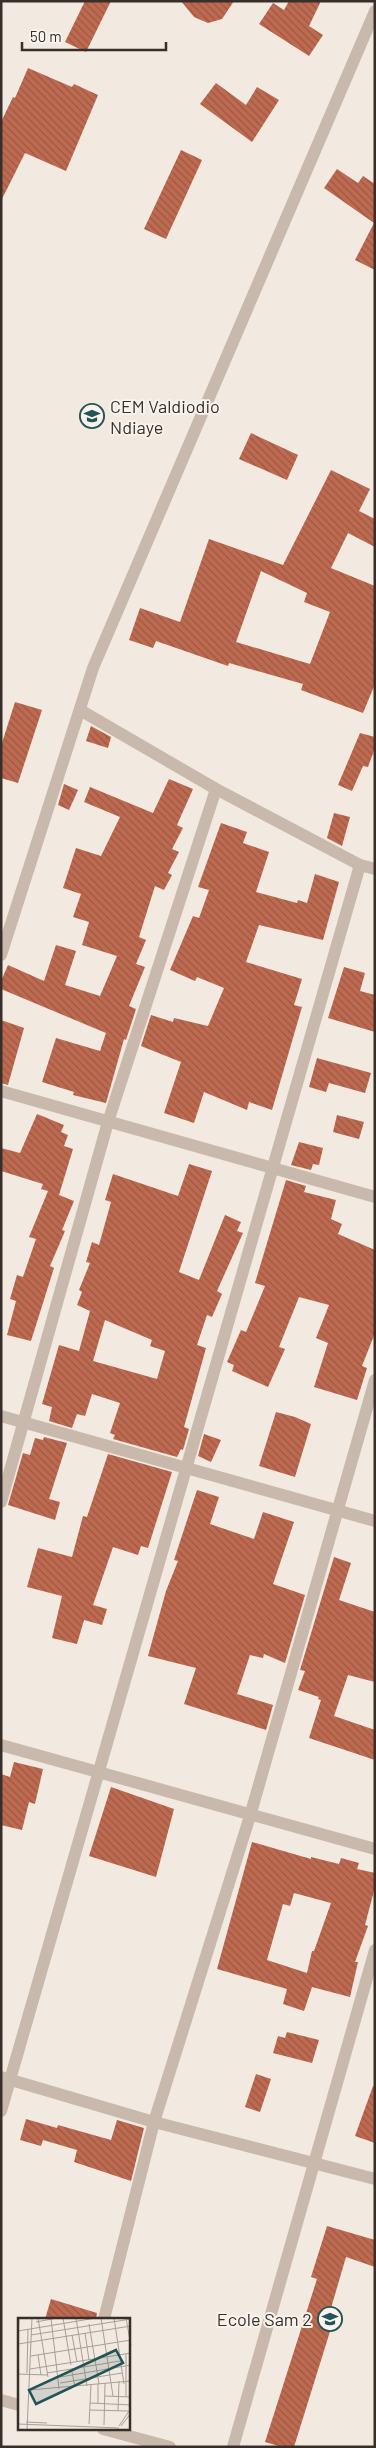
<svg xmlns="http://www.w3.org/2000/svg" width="376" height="2448" font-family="Barlow,sans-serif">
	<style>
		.building { fill: url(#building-back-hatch); fill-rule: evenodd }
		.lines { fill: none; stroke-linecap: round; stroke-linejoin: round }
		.minor { stroke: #c9b9ac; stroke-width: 12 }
		.labels { text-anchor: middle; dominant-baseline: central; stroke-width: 4; stroke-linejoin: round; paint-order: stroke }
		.poi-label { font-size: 18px; fill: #382f2b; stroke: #f9f3ec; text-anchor: start }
		.inset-road { fill: none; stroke: #a89f98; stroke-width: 1 }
		.view { fill: #235457; fill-opacity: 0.15; stroke: #235457; stroke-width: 2.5 }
		.inset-edge { fill: none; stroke: #382f2b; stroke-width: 2.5 }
	</style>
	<defs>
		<pattern id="building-back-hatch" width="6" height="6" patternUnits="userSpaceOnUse" patternTransform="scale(1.25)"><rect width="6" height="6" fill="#be6a51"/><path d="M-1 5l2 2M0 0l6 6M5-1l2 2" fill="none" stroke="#9b5843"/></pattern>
	</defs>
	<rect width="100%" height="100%" fill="#f2e9e0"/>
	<g class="building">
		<path d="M85,1H111L86,52L65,42Z"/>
		<path d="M181,1H234L222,19L208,23L194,17Z"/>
		<path d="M289,1H321L309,26L323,35L309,56L259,24L273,3L284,10Z"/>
		<path d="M28,68L72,87L74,84L98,95L66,171L25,153L1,201V122L13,97L15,98Z"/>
		<path d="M216,83L246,105L257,87L279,100L252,142L200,104Z"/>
		<path d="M181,150L202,160L166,239L144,229Z"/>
		<path d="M337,169L358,183L363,176L375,184V270L355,260L374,223L324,188Z"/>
		<path d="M251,433L298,455L287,480L239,459Z"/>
		<path d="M331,470L370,489L359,511L375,519V547L348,533L331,568L375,586V684L363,713L301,690L303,684L229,663L228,666L156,641L153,648L129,640L140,608L180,622L209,539L283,565ZM261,571L307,593L304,602L330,612L310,664L236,642Z"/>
		<path d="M15,702L42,710L18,783L1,778V746Z"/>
		<path d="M91,726L111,737L108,748L86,741Z"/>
		<path d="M360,733L375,737V748L368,767L363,766L352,791L338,785Z"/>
		<path d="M169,779L193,789L177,825L183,828L172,849L179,852L168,873L172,875L164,890L155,886L139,937L146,940L136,964L145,967L129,1006L136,1009L126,1040L124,1039L106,1103L73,1095L74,1092L42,1082L56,1038L100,1051L106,1033L1,989V981L8,965L44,981L56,945L76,951L65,985L100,996L117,956L82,945L89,922L73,917L81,894L63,888L76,848L101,856L120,817L84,802L90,787L153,813Z"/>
		<path d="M64,784L78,790L69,810L58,805Z"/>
		<path d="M334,813L350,817L342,846L327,838Z"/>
		<path d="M221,823L247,832L243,843L269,852L256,892L297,903L298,900L307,903L315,874L339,882L323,940L259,925L246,962L302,979L294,1005L302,1007L272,1110L249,1102L247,1110L204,1092L194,1123L164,1113L181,1062L141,1046L151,1015L173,1022L174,1018L208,1026L224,988L197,977L195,981L170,970L193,916L199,918L209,890L198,887Z"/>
		<path d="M344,967L365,973L360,991L375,995V1032L328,1018Z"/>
		<path d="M1,1020L24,1028L8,1085L1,1083Z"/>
		<path d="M317,1058L371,1073L365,1093L329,1083L326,1092L309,1087Z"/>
		<path d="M37,1114L64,1125L61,1132L68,1135L64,1146L73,1149L59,1195L74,1201L62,1230L65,1231L50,1266L54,1268L31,1341L7,1335L16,1301L10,1299L17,1275L23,1277L36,1239L29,1237L48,1191L41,1189L43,1184L1,1171V1148L20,1153Z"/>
		<path d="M337,1115L364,1122L359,1139L333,1132Z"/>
		<path d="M299,1142L323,1148L319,1165L313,1164L311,1170L291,1165Z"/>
		<path d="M189,1164L212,1171L179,1272L199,1280L225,1215L241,1222L237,1231L243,1233L217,1291L222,1294L212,1317L207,1315L197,1345L206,1348L184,1427L189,1429L183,1450L181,1449L177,1457L113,1439L115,1435L110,1433L120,1403L92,1394L85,1416L77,1414L72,1428L49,1421L52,1407L42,1404L59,1345L79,1351L90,1311L77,1305L82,1292L79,1290L90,1263L86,1262L92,1242L99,1245L111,1202L105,1200L113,1174L178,1196ZM105,1320L152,1340L150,1346L165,1351L157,1379L93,1361Z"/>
		<path d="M286,1180L306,1186L304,1192L336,1200L331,1219L342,1224L338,1234L375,1250V1333L362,1366L367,1368L357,1400L314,1387L328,1343L316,1338L329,1305L299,1297L279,1347L285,1349L268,1387L232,1371L234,1365L227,1362L241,1330L246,1332L265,1286L255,1283Z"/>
		<path d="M276,1412L295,1417L311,1424L295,1477L259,1466Z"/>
		<path d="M204,1434L221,1440L211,1462L198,1456Z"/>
		<path d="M44,1437L67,1443L49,1499L60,1502L55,1520L8,1505L23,1453L30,1455L35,1438L43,1440Z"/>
		<path d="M108,1454L172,1472L148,1548L141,1546L138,1555L113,1547L93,1605L107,1609L102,1625L84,1620L77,1644L52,1638L62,1596L27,1587L38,1548L72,1557L83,1516L87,1517Z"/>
		<path d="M197,1490L219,1497L210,1524L254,1539L263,1512L294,1522L273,1584L305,1595L285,1663L264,1654L263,1658L250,1655L237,1694L273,1705L266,1730L184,1704L196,1668L148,1656L166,1591L178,1561L174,1560Z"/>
		<path d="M334,1557L351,1563L339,1600L375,1612V1682L348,1675L334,1716L375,1730V1760L309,1738L321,1700L318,1699L319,1697L298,1690L305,1671L300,1670Z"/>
		<path d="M14,1762L43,1769L35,1804L29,1802L22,1830L1,1825V1774L10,1777Z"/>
		<path d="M111,1787L174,1809L156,1877L89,1856Z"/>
		<path d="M252,1842L311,1859V1857L339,1864L341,1858L359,1863L357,1869L375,1873V1887L365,1925L368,1926L355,1962H358L350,1997L312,1987L304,2011L283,2004L287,1989L217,1969ZM294,1893L331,1903L314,1951H312L307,1973L267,1960L283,1904L290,1906Z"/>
		<path d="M287,2032L319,2040L312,2063L273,2053L278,2036L285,2038Z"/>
		<path d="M256,2074L271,2079L260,2112L245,2107Z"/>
		<path d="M373,2086L375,2087V2143L355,2136Z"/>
		<path d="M26,2119L57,2128L58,2125L111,2140L117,2120L144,2128L131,2181L74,2162L77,2150L43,2140L41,2146L20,2140Z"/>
		<path d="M327,2226L375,2240V2267L346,2257L331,2308L337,2309L294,2447H282L265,2442L317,2279L311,2277Z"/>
		<path d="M51,2299L97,2313L96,2319H45Z"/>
	</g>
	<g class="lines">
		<g class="minor">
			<path d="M80,710L216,789L360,865L375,869"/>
			<path d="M1,955L93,668L375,11"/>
			<path d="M1,1091L375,1197"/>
			<path d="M1,1416L375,1521"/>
			<path d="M1,1502L108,1122L216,789"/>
			<path d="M1,1745L375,1849"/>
			<path d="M1,2077L154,2122L375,2179"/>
			<path d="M1,2111L360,865"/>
			<path d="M104,2319L154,2122L250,1816L375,1380"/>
			<path d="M1,2400L19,2405"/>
			<path d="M103,2429L170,2447"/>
			<path d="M233,2447L375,1950"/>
		</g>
	</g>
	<defs>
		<symbol id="school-ring" viewBox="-11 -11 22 22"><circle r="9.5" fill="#f9f3ec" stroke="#235457" stroke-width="1.5"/><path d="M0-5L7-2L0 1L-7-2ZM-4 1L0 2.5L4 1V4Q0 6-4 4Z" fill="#235457"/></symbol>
	</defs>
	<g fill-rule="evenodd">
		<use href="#school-ring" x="78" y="402" width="28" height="28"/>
		<use href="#school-ring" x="316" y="2305" width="28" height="28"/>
	</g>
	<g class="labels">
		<g class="poi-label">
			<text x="110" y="406">CEM Valdiodio<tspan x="110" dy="21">Ndiaye</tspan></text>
			<text x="312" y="2319" text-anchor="end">Ecole Sam 2</text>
		</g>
	</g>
	<g transform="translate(18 2318)">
		<rect width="112" height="112" fill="#f2e9e0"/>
		<path class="inset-road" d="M20,0L30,59M33,0L41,71M45,0L53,47M58,0L69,68M83,0L95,78M96,0L106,66M108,0L113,28M18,4L39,0M71,6L81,66M0,13L78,0M67,15L71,42M0,17L1,0M13,17L113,1M54,17L59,44M0,26L113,8M108,36V79M20,37L23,57M13,38L113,22M12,51L113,35M54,54L57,69M9,55L10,11M29,55L102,43M0,56L29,57M42,59L113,47M42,65L104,55M11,72L113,63M87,78L113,79M72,85L113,87M80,85V66M72,92L110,93M100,93L101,63M8,104L29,105M0,106L101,110M71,106L73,67M86,107L87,65M101,108L113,90M103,108L113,95M9,112L14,0"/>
		<path class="view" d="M98,32L105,45L18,86L11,72Z"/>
		<rect width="112" height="112" class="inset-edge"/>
	</g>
	<rect width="376" height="2448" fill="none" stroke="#382f2b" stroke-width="5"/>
	<path d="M22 42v8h144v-8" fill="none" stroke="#382f2b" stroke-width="2.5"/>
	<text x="30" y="42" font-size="15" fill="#382f2b" stroke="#f9f3ec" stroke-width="4" paint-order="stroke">50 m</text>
</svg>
